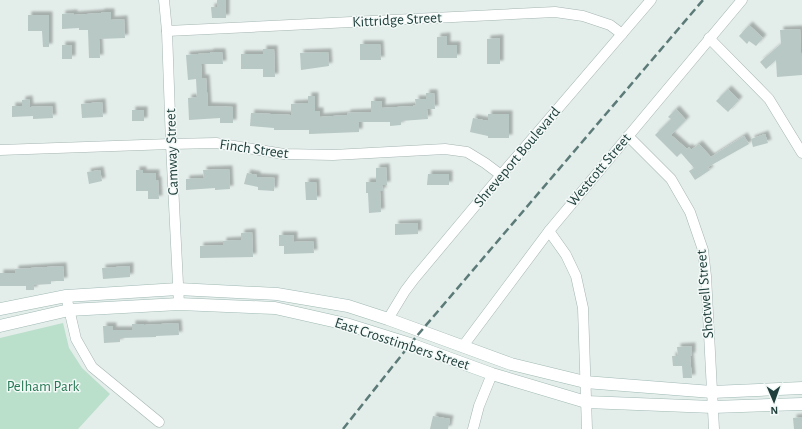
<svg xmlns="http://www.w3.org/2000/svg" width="802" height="429" font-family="'Alegreya Sans',sans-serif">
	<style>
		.green { fill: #badfcb }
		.building { fill: #b8c8c4; filter: url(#shadow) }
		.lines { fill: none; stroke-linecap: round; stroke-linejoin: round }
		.minor-casing { stroke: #a5b6b3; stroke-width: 11 }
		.secondary-casing { stroke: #a0bab5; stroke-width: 13 }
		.minor { stroke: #fff; stroke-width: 10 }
		.secondary { stroke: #fff; stroke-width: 12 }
		.rail { stroke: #5c7b78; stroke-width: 2.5; stroke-dasharray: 8 4; stroke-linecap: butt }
		.labels { text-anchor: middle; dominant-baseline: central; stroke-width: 3; stroke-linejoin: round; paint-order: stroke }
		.street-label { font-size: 15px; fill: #21403d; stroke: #f3f9f7 }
		.park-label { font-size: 15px; fill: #297956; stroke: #f3f9f7 }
	</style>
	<defs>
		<filter id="shadow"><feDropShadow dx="3.5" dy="-3.5" stdDeviation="1" flood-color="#0004"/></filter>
	</defs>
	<rect width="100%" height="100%" fill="#e3edea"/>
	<path class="green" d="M63,323L69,348L82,368L110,394L78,429H0V338Z"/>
	<g class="building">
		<path d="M217,0H226V18H212L211,7H217Z"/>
		<path d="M101,12H111V20L124,19L125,38L99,39L100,58H89L88,30H79V28L62,29V14L74,13V15L101,13Z"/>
		<path d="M28,15H49V47H43L42,31H28Z"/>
		<path d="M749,25L763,38L756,46L749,41L747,44L739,36Z"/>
		<path d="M800,29L802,75L777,77L776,60L766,69L760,62L781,44L780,30Z"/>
		<path d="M447,36V45H457V58H437V37Z"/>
		<path d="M500,38V64H487V39Z"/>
		<path d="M360,44H380L381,60H360Z"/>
		<rect x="62" y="45" width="10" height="14"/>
		<path d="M263,49H274L275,77H263V69H241V54H263Z"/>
		<path d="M210,52H222L223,64H201L202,78H206L208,106L233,107V123H220V118L189,120L188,98L197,97L196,79L188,80L186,55L210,53Z"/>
		<path d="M328,52L329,66L301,70L300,53Z"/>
		<path d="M728,89L739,100L728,112L716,101Z"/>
		<path d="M426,93H434L435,109H427L428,119L401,121V125L390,126V122H359V132L309,134V130H274V128L250,126L251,113L291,115V104L308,103V96H315V111H320V117L347,115V113L371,112V101H382V108L413,106L416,105L415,99H426Z"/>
		<path d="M29,99L30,107L52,106L53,118L33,119V116L12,117V106H22V100Z"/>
		<path d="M102,102L103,117L82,118L81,104Z"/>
		<path d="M676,109L686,120L671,135L687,149L689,147L691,150L699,144L711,157L744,136L749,144L708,167L710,170L695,180L689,171L694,168L681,153L677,157L655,135L671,119L668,117Z"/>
		<rect x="132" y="110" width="12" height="11"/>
		<path d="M488,114H509V138H488V136L470,132L473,118L488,121Z"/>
		<path d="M765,134L768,143L753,147L751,139Z"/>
		<path d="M386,167L387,185H382L383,191H380L381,212L369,213L368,193H366V182H376V168Z"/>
		<path d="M229,169L230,189L215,190V188L186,190V179L204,178L203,170Z"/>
		<path d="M100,170L102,181L89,184L87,172Z"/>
		<path d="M136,170H143V173H156V180H158L159,199H148V191H136Z"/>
		<path d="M247,173L257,175V177L275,178L274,191L258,190V187L244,184Z"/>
		<path d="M428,174H449V185H427Z"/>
		<path d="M305,182H316L317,200H306Z"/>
		<path d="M418,223V234L395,235V224Z"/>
		<path d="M252,232L253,257L200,258V246L223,245V241L241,240V233Z"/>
		<path d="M279,235H294V242L313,241L314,253L284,254V246H279Z"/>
		<path d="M63,266L64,281H51V284L34,285V290H26V286H0V273H15V269Z"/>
		<path d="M130,266V277L103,279L102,268Z"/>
		<path d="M178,323L179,335L156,336V337L120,338V342L104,343L103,326H113V330H132V324H144V325Z"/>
		<path d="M692,346V356H690L692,378H683L682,366H673L672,356H678L677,347Z"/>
		<path d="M433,416L450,419L448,429H430Z"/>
		<path d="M802,417V429H794L793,418Z"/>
	</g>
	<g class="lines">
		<defs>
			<g id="minor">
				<path d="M164,0L167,31L171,144L179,304"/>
				<path d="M167,31L555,12L583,16L610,25L622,34"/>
				<path d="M709,38L769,99L802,153"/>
				<path d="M628,136L671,179L690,212L703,250L706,276L714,429"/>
				<path d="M0,150L171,144L216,143L284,154L333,155L445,149L467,152L485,163L501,175"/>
				<path d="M549,231L566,255L576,276L583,308L587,429"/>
				<path d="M66,296L76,339L92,367L159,422"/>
				<path d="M388,319L405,291L414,279L501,175L651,0"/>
				<path d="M463,346L549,231L742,0"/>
				<path d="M473,429L479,406L492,374"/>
			</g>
			<g id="secondary">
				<path d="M0,309L66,296L178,289L277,294L348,306L388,319L511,364L585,382L712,392L802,388"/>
				<path d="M0,326L69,310L179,304L275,308L346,324L410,344L492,374L586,402L713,407L802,404"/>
			</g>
		</defs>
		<use href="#minor" class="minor-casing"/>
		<use href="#secondary" class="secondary-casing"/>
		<use href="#minor" class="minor"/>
		<use href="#secondary" class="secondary"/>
		<path class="rail" d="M343,429L416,337L703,0"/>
	</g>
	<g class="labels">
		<g class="street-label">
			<text transform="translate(397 20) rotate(-3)">Kittridge Street</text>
			<text transform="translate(254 149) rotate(8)">Finch Street</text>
			<text transform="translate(172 152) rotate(-92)">Camway Street</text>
			<text transform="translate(517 157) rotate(-50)">Shreveport Boulevard</text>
			<text transform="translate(599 170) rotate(-50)">Westcott Street</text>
			<text transform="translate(705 294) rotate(-95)">Shotwell Street</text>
			<text transform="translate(402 344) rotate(18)">East Crosstimbers Street</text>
		</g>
		<g class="park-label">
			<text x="43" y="386">Pelham Park</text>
		</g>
	</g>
	<g transform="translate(774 401) rotate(178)" stroke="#f3f9f7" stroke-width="3" paint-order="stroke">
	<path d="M0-3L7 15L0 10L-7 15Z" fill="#21403d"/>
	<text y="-6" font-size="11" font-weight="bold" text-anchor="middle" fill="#21403d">N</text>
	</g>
</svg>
